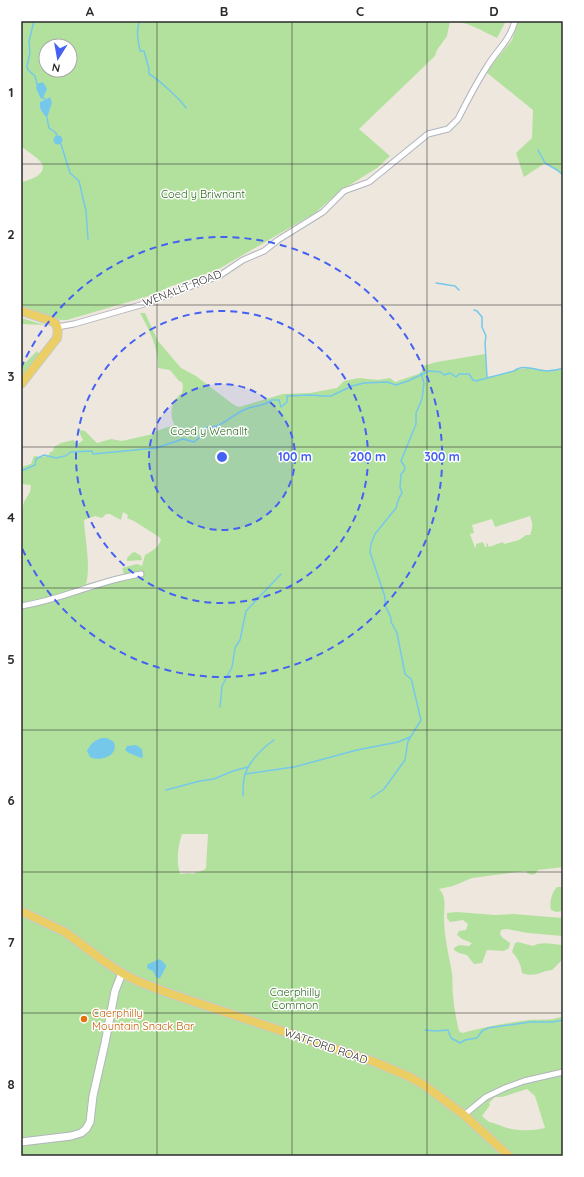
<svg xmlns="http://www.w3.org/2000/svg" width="584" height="1177" font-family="Quicksand,sans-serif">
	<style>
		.green { fill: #b2e19d; fill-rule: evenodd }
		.water { fill: #76c8ea }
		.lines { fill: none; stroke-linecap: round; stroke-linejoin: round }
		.stream { stroke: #76c8ea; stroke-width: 1.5 }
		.minor-casing { stroke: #b2b4be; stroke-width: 7 }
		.secondary-casing { stroke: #b2b4be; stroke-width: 9 }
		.primary-casing { stroke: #c8c8c8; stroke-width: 10 }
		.minor { stroke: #fff; stroke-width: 5 }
		.secondary { stroke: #fff; stroke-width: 7 }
		.primary { stroke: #ebcf65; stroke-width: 8 }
		.grid { fill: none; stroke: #2b2b2b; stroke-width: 1; stroke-opacity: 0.55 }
		.ring { fill: none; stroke: #4561f3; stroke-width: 2; stroke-dasharray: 7 5 }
		.food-dot { fill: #e8710a; stroke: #fff; stroke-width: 1.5 }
		.labels { text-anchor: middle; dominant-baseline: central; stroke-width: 3; stroke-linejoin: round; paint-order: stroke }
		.park-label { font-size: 11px; fill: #2b661e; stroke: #fff }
		.street-label { font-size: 11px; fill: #2b2b2b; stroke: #fff }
		.food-label { font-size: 11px; fill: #c56008; stroke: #fff; text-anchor: start }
		.centre { fill: #4561f3; stroke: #fff; stroke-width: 2 }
		.ring-label { font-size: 12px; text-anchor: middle; font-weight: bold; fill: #4561f3; stroke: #fff; stroke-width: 3; stroke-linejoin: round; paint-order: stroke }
		.neatline { fill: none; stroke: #2b2b2b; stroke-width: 1.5 }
		.grid-label { font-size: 13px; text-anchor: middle; font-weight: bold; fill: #2b2b2b }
	</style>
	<rect width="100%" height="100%" fill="#ede7de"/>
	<g class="green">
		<path d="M21,21H506L497,38C482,31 467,21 450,21L447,36L437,50L435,56L359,129L390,156L377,168L340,191L315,213L217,270L169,287L152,295L67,320H60L21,306V182C28,181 47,175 42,164C39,158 28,152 22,147L21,148ZM46,46H70V70H46ZM50,97L51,106L47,117C43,113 38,109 40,102Z"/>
		<path d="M518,21H563V175L557,170L545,163L524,177L516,153L532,138L533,110L486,72L512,40Z"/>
		<path d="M140,313H145L158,341L181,368L196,376L234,405L239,407L283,394L310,393L337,388L344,381L359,378L378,380L390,378L395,382L421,373L423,366L437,362L485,354L487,377C496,375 512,373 518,368C523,370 524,368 528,368C540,368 551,373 563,369V521L561,522L563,526V867L538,870L535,874C531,875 528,875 526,871L472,878L453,886L439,889C447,897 444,908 444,918C444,937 449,955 452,973C453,980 452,987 453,995C454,1007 456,1019 459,1031L462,1033C484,1027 506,1023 529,1020C541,1019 553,1021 563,1016V1156H21V608L33,606L34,604L21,606V516L24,502L30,492L31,485L21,484V467L31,464L34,456L43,457L49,455L50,452L53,451L54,447L61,443L73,440L78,444L83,440L79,432V430L85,431L97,443L111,439L122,441L153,434L156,431L174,425C174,423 173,421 172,419C170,409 174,398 182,393L183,386L182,382L179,381L170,370L158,368C159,348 149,330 140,313ZM123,512L128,515L127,518L134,521L159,537L161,540C158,548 152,551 145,555L142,566L137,564L122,568L124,574L86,584C91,566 85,539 84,520L95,516L102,518L106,514H110L121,520ZM530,516C533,524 533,527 530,535H526L519,540L504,544L503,542L489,547L487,543L486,544L487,547H485L483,542L476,544V547L475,548L470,534L474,533L472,525L492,519L495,527ZM182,834H208L206,868L204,870L192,874L189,873L180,874C176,863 178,845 182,834ZM527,1089L535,1096L545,1128C532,1131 519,1131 507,1128C501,1126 495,1123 489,1122L482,1116L490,1105L489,1103L495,1097H502Z"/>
		<path d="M21,318L45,325L21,324Z"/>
		<path d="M37,351L40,355L38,358L21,377V367Z"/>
		<path d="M135,552L141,556L142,560L127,561V558L132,553Z"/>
		<path d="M557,887H563V911L556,912L551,910C549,902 552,892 557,887Z"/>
		<path d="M457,912L495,915L513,914L563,918V936L528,933L506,929L501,930L500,934L503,938L510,943L509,948L504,951L487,950L482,963L474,964L467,955L459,953L454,950V948L459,945L469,946L472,943L462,939L457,935L459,931L466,930L468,924L463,920L450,922L447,918V913Z"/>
		<path d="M518,942L533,946C541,941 553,944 562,945L563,946V959L552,970C541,971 534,978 522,973C521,965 518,958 512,952L515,943Z"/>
	</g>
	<g class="water">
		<path d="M43,82L47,89L43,98L41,99L36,88L37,84Z"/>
		<path d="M50,97L52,103L47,118C43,113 38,109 40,102Z"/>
		<circle cx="58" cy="140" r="4.5"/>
		<path d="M101,738H107L114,742C119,756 100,762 90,757L87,751C90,744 94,741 101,738Z"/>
		<path d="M136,745L142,749L143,757L141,758L129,753L125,750L127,746Z"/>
		<path d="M160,959L166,965V967L160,978C155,979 155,974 153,971L148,969L147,967L148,964Z"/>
	</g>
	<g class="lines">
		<g class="stream">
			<path d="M34,21L29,41L30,53L27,66L28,70L35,76L37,84"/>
			<path d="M140,21L139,22C136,33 138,39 140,51H144L149,69V74C157,78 181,100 186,108"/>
			<path d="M43,98L45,99"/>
			<path d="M47,118L49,128L55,132L57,135"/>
			<path d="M61,144L70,173L79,181L86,211L88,239"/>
			<path d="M538,150L545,163L557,170L563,175"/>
			<path d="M436,283L455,286L459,290"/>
			<path d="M474,310L477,311L482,317V327L486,336L485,343L487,377"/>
			<path d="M21,471L35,465L36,459L44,455L56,458L65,456L71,452L92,451L93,454L156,448L183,439L194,442L199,438L205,428C209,427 214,427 217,426C231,419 241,408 257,406C260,406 261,404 265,404L272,400H279L281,407L287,402V396L311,395L322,396H331L352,386L364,383L387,382L396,385L408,381L429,371L441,372L444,375L450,373L456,377L459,374H469L473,380L476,381L514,371C523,363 537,371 547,371C552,371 558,370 563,368"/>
			<path d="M220,707L222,686L232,667L235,648L240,640L246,611L281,574"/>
			<path d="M245,774L294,767L357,750L398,742L410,737"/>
			<path d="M166,790L200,781L214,779L233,771L248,767"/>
			<path d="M243,796C243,789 243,781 245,774C250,760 263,748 274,740"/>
			<path d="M371,798L384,789L405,760L408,741L421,720L412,682L411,679L405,674L397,633L391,622V618L385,605V597L370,552L371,544L375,534L396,508L399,498L402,493L400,487L401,474L404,471L405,467L401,461L416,424V413L422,399L424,383L421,373"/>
			<path d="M425,1030L436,1031L448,1030L451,1038L460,1043L465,1040L477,1038L482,1031L488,1028L530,1022H553L563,1020"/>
		</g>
		<defs>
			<g id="minor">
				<path d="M57,327L74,324L144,304L219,276L243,260L264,251L278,240L323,212L344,191L369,182L428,134L448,129L458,119C467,101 477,82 488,65C498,49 510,40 515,21"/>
				<path d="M21,606C62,600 99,580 141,574"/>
				<path d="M464,1115L486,1097L505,1088L524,1081L563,1072"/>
			</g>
			<path id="secondary" d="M21,1142L71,1136L81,1133L86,1129L90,1122L93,1096L105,1043L115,991L122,973"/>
			<g id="primary">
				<path d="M21,311L52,321C59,325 58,330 57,338L21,384"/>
				<path d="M21,911L65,932L105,962L122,973L137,981L171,994L372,1061L410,1077L424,1085L464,1115L509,1156"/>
			</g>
		</defs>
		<use href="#minor" class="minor-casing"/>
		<use href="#secondary" class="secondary-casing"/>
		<use href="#primary" class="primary-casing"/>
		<use href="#minor" class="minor"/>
		<use href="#secondary" class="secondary"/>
		<use href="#primary" class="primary"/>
	</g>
	<path class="grid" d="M157,21V1156M292,21V1156M427,21V1156M21,164H563M21,305H563M21,447H563M21,588H563M21,730H563M21,872H563M21,1013H563"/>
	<circle cx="222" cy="457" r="73" fill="#4561f3" fill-opacity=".12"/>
	<g class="ring">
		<circle cx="222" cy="457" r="73"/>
		<circle cx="222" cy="457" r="146"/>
		<path d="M21 368A220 220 0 1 1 21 546"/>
	</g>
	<circle class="food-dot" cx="84" cy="1019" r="4"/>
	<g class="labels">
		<g class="park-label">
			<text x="203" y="194">Coed y Briwnant</text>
			<text x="209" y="431">Coed y Wenallt</text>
			<text x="295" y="992">Caerphilly<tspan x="295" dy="13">Common</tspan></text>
		</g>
		<g class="street-label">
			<text transform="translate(182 288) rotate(-21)">WENALLT ROAD</text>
			<text transform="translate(326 1046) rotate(19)">WATFORD ROAD</text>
		</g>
		<g class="food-label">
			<text x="92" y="1013">Caerphilly<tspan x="92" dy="13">Mountain Snack Bar</tspan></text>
		</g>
	</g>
	<circle cx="222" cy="457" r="6" class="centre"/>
	<g class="ring-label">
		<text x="295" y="461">100 m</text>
		<text x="368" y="461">200 m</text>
		<text x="442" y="461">300 m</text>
	</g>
	<rect width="584" height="1177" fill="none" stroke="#ffffff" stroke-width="44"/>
	<g transform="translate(58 58) rotate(191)"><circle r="19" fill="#ffffff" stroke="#aaaaaa"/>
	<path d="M0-3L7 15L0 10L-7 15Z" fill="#4561f3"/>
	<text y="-6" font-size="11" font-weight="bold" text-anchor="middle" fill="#2b2b2b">N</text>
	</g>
	<rect x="22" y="22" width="540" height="1133" class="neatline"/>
	<g class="grid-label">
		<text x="90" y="16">A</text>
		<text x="224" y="16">B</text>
		<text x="360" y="16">C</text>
		<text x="494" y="16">D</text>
		<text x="11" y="97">1</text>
		<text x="11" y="239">2</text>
		<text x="11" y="381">3</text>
		<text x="11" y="522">4</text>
		<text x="11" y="664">5</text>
		<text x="11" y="805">6</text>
		<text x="11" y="947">7</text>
		<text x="11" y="1089">8</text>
	</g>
</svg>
